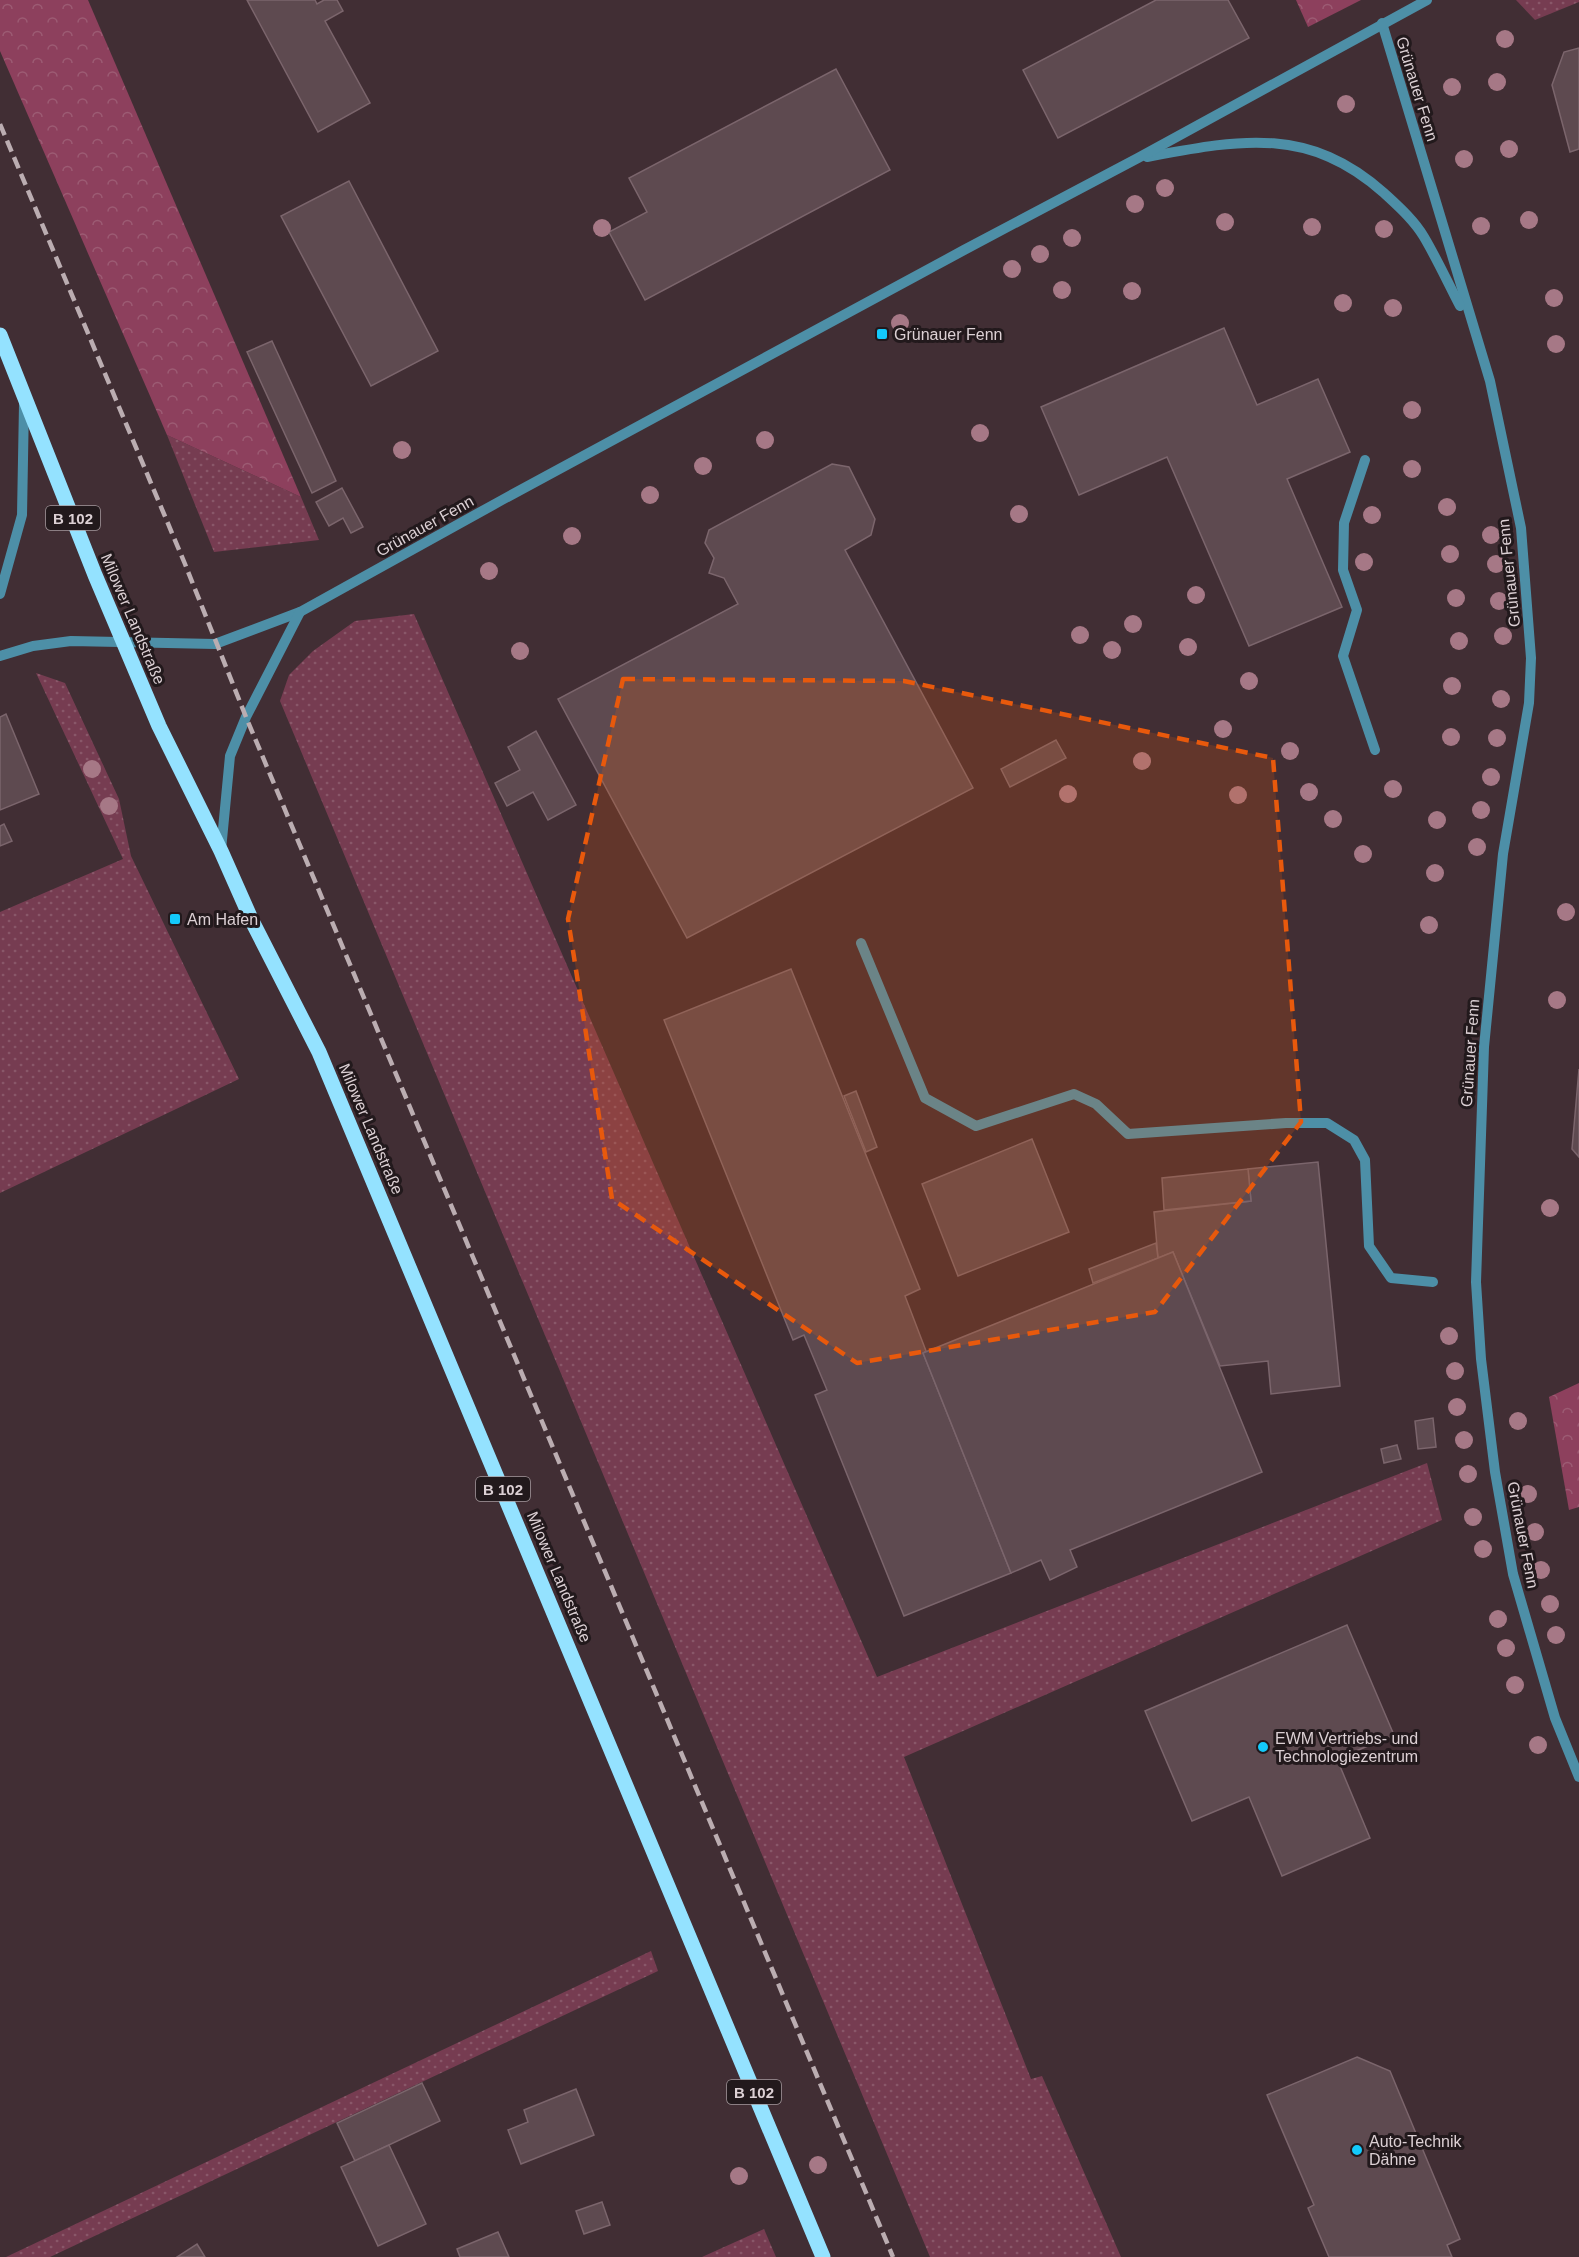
<svg xmlns="http://www.w3.org/2000/svg" width="1579" height="2257" font-family="Helvetica,sans-serif">
	<style>
		.grass { fill: url(#grass-dots) }
		.forest { fill: url(#forest-crowns) }
		.building { fill: #5e4a50; stroke: #7b656c; stroke-width: 1.5 }
		.lines { fill: none; stroke-linecap: round; stroke-linejoin: round }
		.minor { stroke: #4d8fa7; stroke-width: 10 }
		.major { stroke: #94e2ff; stroke-width: 15 }
		.rail { stroke: #bbadb1; stroke-width: 4.5; stroke-dasharray: 12 6; stroke-linecap: butt }
		.tree { fill: #a67886 }
		.marked { fill: #e8590c; fill-opacity: 0.2; stroke: #e8590c; stroke-width: 4.5; stroke-dasharray: 12 8; stroke-linejoin: round }
		.poi-dot { fill: #13cafb; stroke: #22191c; stroke-width: 2 }
		.labels { text-anchor: middle; dominant-baseline: central; stroke-width: 6; stroke-linejoin: round; paint-order: stroke }
		.shield { fill: #22191c; stroke: #a4999d; stroke-width: 1.5 }
		.shield-label { font-size: 15px; font-weight: bold; fill: #dcd0d4 }
		.street-label { font-size: 16px; fill: #dcd0d4; stroke: #22191c }
		.poi-label { font-size: 16px; fill: #dcd0d4; stroke: #22191c; text-anchor: start }
	</style>
	<defs>
		<pattern id="grass-dots" width="8" height="8" patternUnits="userSpaceOnUse" patternTransform="scale(1.5)"><rect width="8" height="8" fill="#763c51"/><path d="M2 2h.1M6 6h.1" fill="none" stroke="#895769" stroke-width="1.8" stroke-linecap="round"/></pattern>
		<pattern id="forest-crowns" width="20" height="18" patternUnits="userSpaceOnUse" patternTransform="scale(1.5)"><rect width="20" height="18" fill="#8d405d"/><path d="M2 6a3 3 0 1 1 6 0M12 15a3 3 0 1 1 6 0" fill="none" stroke="#9c5b73"/></pattern>
	</defs>
	<rect width="100%" height="100%" fill="#412e34"/>
	<g class="grass">
		<path d="M1516,0H1579V2L1535,20Z"/>
		<path d="M167,435L301,497L319,540L214,552Z"/>
		<path d="M414,614L877,1677L1427,1463L1442,1520L904,1757L1031,2079L1042,2076L1121,2257H930L280,701L289,675L313,651L355,621Z"/>
		<path d="M36,673L65,683L119,799L131,856L239,1079L0,1193V912L123,859Z"/>
		<path d="M651,1951L658,1971L50,2257H6Z"/>
		<path d="M764,2229L776,2257H702Z"/>
	</g>
	<g class="forest">
		<path d="M0,0H88L301,497L167,435L0,51Z"/>
		<path d="M1296,0H1361L1308,27Z"/>
		<path d="M1579,1383V1507L1569,1510L1549,1397Z"/>
	</g>
	<g class="building">
		<path d="M247,0H315L317,4L324,0H337L343,11L325,21L370,103L318,132Z"/>
		<path d="M1156,0H1228L1249,38L1058,138L1023,70Z"/>
		<path d="M1579,48V149L1570,152L1552,85L1564,52Z"/>
		<path d="M836,69L890,170L645,300L609,232L647,212L629,178Z"/>
		<path d="M349,181L438,351L371,386L281,216Z"/>
		<path d="M1224,328L1257,405L1318,379L1350,452L1287,479L1342,607L1249,646L1167,457L1079,495L1041,407Z"/>
		<path d="M272,341L336,481L312,493L247,352Z"/>
		<path d="M832,464L849,467L875,519L871,535L845,550L973,788L687,938L558,699L738,604L724,578L709,573L714,558L705,543L709,530Z"/>
		<path d="M342,488L363,527L351,533L343,518L329,526L316,502Z"/>
		<path d="M6,714L39,794L0,810V717Z"/>
		<path d="M536,731L576,805L548,820L533,792L507,806L495,783L520,770L508,747Z"/>
		<path d="M1056,740L1066,758L1010,787L1001,769Z"/>
		<path d="M4,824L12,841L0,846V826Z"/>
		<path d="M791,969L920,1289L905,1296L926,1351L923,1353L1011,1573L904,1616L815,1395L827,1390L804,1335L793,1340L664,1020Z"/>
		<path d="M1579,1069V1157L1572,1149Z"/>
		<path d="M856,1091L877,1147L866,1152L844,1096Z"/>
		<path d="M1032,1139L1069,1232L958,1276L922,1184Z"/>
		<path d="M1318,1162L1340,1386L1271,1394L1268,1361L1220,1366L1173,1252L1158,1258L1154,1212L1251,1201L1248,1169Z"/>
		<path d="M1248,1169L1251,1201L1164,1210L1162,1178Z"/>
		<path d="M1156,1243L1158,1258L1093,1283L1089,1269Z"/>
		<path d="M1173,1252L1262,1472L1070,1550L1077,1567L1050,1580L1041,1560L1011,1573L923,1353Z"/>
		<path d="M1433,1418L1436,1447L1418,1449L1415,1421Z"/>
		<path d="M1397,1445L1401,1459L1384,1463L1381,1449Z"/>
		<path d="M1347,1625L1394,1735L1337,1759L1370,1838L1282,1876L1249,1797L1192,1821L1145,1711Z"/>
		<path d="M1357,2057L1390,2071L1460,2239L1447,2245L1452,2257H1329L1308,2208L1314,2205L1267,2095Z"/>
		<path d="M422,2083L440,2121L355,2161L337,2123Z"/>
		<path d="M576,2089L594,2135L521,2164L508,2130L528,2122L524,2110Z"/>
		<path d="M389,2145L426,2224L378,2246L341,2167Z"/>
		<path d="M602,2202L610,2225L584,2234L576,2211Z"/>
		<path d="M498,2232L509,2257H460L457,2249Z"/>
		<path d="M197,2244L205,2257H177Z"/>
	</g>
	<g class="lines">
		<g class="minor">
			<path d="M1382,23L1490,381L1521,528L1531,658L1529,703L1503,854L1484,1047L1476,1282L1481,1359L1495,1472L1513,1574L1555,1718L1579,1777"/>
			<path d="M1147,157C1238,140 1308,125 1384,193C1398,206 1414,220 1424,237C1437,259 1448,283 1460,306"/>
			<path d="M1365,460L1344,523L1343,570L1357,610L1343,656L1375,750"/>
			<path d="M0,594L22,515L24,404"/>
			<path d="M0,656L33,646L71,641L215,644L300,612L502,500L964,250L1138,158L1427,0"/>
			<path d="M221,850L230,756L246,717L300,612"/>
			<path d="M861,943L925,1098L976,1126L1074,1094L1096,1104L1128,1134L1286,1123H1327L1354,1140L1365,1160L1369,1246L1391,1278L1433,1282"/>
		</g>
		<path class="major" d="M0,335L95,575L159,726L221,851L252,921L319,1052L823,2257"/>
		<path class="rail" d="M0,124L185,564L246,717L893,2257"/>
	</g>
	<g class="tree">
		<circle cx="1505" cy="39" r="9"/>
		<circle cx="1497" cy="82" r="9"/>
		<circle cx="1452" cy="87" r="9"/>
		<circle cx="1346" cy="104" r="9"/>
		<circle cx="1509" cy="149" r="9"/>
		<circle cx="1464" cy="159" r="9"/>
		<circle cx="1165" cy="188" r="9"/>
		<circle cx="1135" cy="204" r="9"/>
		<circle cx="1529" cy="220" r="9"/>
		<circle cx="1225" cy="222" r="9"/>
		<circle cx="1481" cy="226" r="9"/>
		<circle cx="1312" cy="227" r="9"/>
		<circle cx="602" cy="228" r="9"/>
		<circle cx="1384" cy="229" r="9"/>
		<circle cx="1072" cy="238" r="9"/>
		<circle cx="1040" cy="254" r="9"/>
		<circle cx="1012" cy="269" r="9"/>
		<circle cx="1062" cy="290" r="9"/>
		<circle cx="1132" cy="291" r="9"/>
		<circle cx="1554" cy="298" r="9"/>
		<circle cx="1343" cy="303" r="9"/>
		<circle cx="1393" cy="308" r="9"/>
		<circle cx="900" cy="323" r="9"/>
		<circle cx="1556" cy="344" r="9"/>
		<circle cx="1412" cy="410" r="9"/>
		<circle cx="980" cy="433" r="9"/>
		<circle cx="765" cy="440" r="9"/>
		<circle cx="402" cy="450" r="9"/>
		<circle cx="703" cy="466" r="9"/>
		<circle cx="1412" cy="469" r="9"/>
		<circle cx="650" cy="495" r="9"/>
		<circle cx="1447" cy="507" r="9"/>
		<circle cx="1019" cy="514" r="9"/>
		<circle cx="1372" cy="515" r="9"/>
		<circle cx="1491" cy="535" r="9"/>
		<circle cx="572" cy="536" r="9"/>
		<circle cx="1450" cy="554" r="9"/>
		<circle cx="1364" cy="562" r="9"/>
		<circle cx="1496" cy="564" r="9"/>
		<circle cx="489" cy="571" r="9"/>
		<circle cx="1196" cy="595" r="9"/>
		<circle cx="1456" cy="598" r="9"/>
		<circle cx="1499" cy="601" r="9"/>
		<circle cx="1133" cy="624" r="9"/>
		<circle cx="1080" cy="635" r="9"/>
		<circle cx="1503" cy="636" r="9"/>
		<circle cx="1459" cy="641" r="9"/>
		<circle cx="1188" cy="647" r="9"/>
		<circle cx="1112" cy="650" r="9"/>
		<circle cx="520" cy="651" r="9"/>
		<circle cx="1249" cy="681" r="9"/>
		<circle cx="1452" cy="686" r="9"/>
		<circle cx="1501" cy="699" r="9"/>
		<circle cx="1223" cy="729" r="9"/>
		<circle cx="1451" cy="737" r="9"/>
		<circle cx="1497" cy="738" r="9"/>
		<circle cx="1290" cy="751" r="9"/>
		<circle cx="1142" cy="761" r="9"/>
		<circle cx="92" cy="769" r="9"/>
		<circle cx="1491" cy="777" r="9"/>
		<circle cx="1393" cy="789" r="9"/>
		<circle cx="1309" cy="792" r="9"/>
		<circle cx="1068" cy="794" r="9"/>
		<circle cx="1238" cy="795" r="9"/>
		<circle cx="109" cy="806" r="9"/>
		<circle cx="1481" cy="810" r="9"/>
		<circle cx="1333" cy="819" r="9"/>
		<circle cx="1437" cy="820" r="9"/>
		<circle cx="1477" cy="847" r="9"/>
		<circle cx="1363" cy="854" r="9"/>
		<circle cx="1435" cy="873" r="9"/>
		<circle cx="1566" cy="912" r="9"/>
		<circle cx="1429" cy="925" r="9"/>
		<circle cx="1557" cy="1000" r="9"/>
		<circle cx="1550" cy="1208" r="9"/>
		<circle cx="1449" cy="1336" r="9"/>
		<circle cx="1455" cy="1371" r="9"/>
		<circle cx="1457" cy="1407" r="9"/>
		<circle cx="1518" cy="1421" r="9"/>
		<circle cx="1464" cy="1440" r="9"/>
		<circle cx="1468" cy="1474" r="9"/>
		<circle cx="1528" cy="1494" r="9"/>
		<circle cx="1473" cy="1517" r="9"/>
		<circle cx="1535" cy="1532" r="9"/>
		<circle cx="1483" cy="1549" r="9"/>
		<circle cx="1541" cy="1570" r="9"/>
		<circle cx="1550" cy="1604" r="9"/>
		<circle cx="1498" cy="1619" r="9"/>
		<circle cx="1556" cy="1635" r="9"/>
		<circle cx="1506" cy="1648" r="9"/>
		<circle cx="1515" cy="1685" r="9"/>
		<circle cx="1538" cy="1745" r="9"/>
		<circle cx="818" cy="2165" r="9"/>
		<circle cx="739" cy="2176" r="9"/>
	</g>
	<path class="marked" d="M623,679L904,681L1273,758L1301,1122L1155,1312L857,1363L612,1199L568,919Z"/>
	<g class="poi-dot">
		<rect x="876" y="328" width="12" height="12" rx="3"/>
		<rect x="169" y="913" width="12" height="12" rx="3"/>
		<circle cx="1263" cy="1747" r="6"/>
		<circle cx="1357" cy="2150" r="6"/>
	</g>
	<g class="labels">
		<g class="shield">
			<rect x="46" y="506" width="54" height="24" rx="4.5"/>
			<rect x="476" y="1477" width="54" height="24" rx="4.5"/>
			<rect x="727" y="2080" width="54" height="24" rx="4.5"/>
		</g>
		<g class="shield-label">
			<text x="73" y="518">B 102</text>
			<text x="503" y="1489">B 102</text>
			<text x="754" y="2092">B 102</text>
		</g>
		<g class="street-label">
			<text transform="translate(1417 89) rotate(73)">Grünauer Fenn</text>
			<text transform="translate(425 526) rotate(-29)">Grünauer Fenn</text>
			<text transform="translate(1509 573) rotate(-96)">Grünauer Fenn</text>
			<text transform="translate(133 619) rotate(67)">Milower Landstraße</text>
			<text transform="translate(1470 1053) rotate(-86)">Grünauer Fenn</text>
			<text transform="translate(371 1129) rotate(67)">Milower Landstraße</text>
			<text transform="translate(1523 1535) rotate(79)">Grünauer Fenn</text>
			<text transform="translate(559 1577) rotate(67)">Milower Landstraße</text>
		</g>
		<g class="poi-label">
			<text x="894" y="334">Grünauer Fenn</text>
			<text x="187" y="919">Am Hafen</text>
			<text x="1275" y="1738">EWM Vertriebs- und<tspan x="1275" dy="18">Technologiezentrum</tspan></text>
			<text x="1369" y="2141">Auto-Technik<tspan x="1369" dy="18">Dähne</tspan></text>
		</g>
	</g>
</svg>
